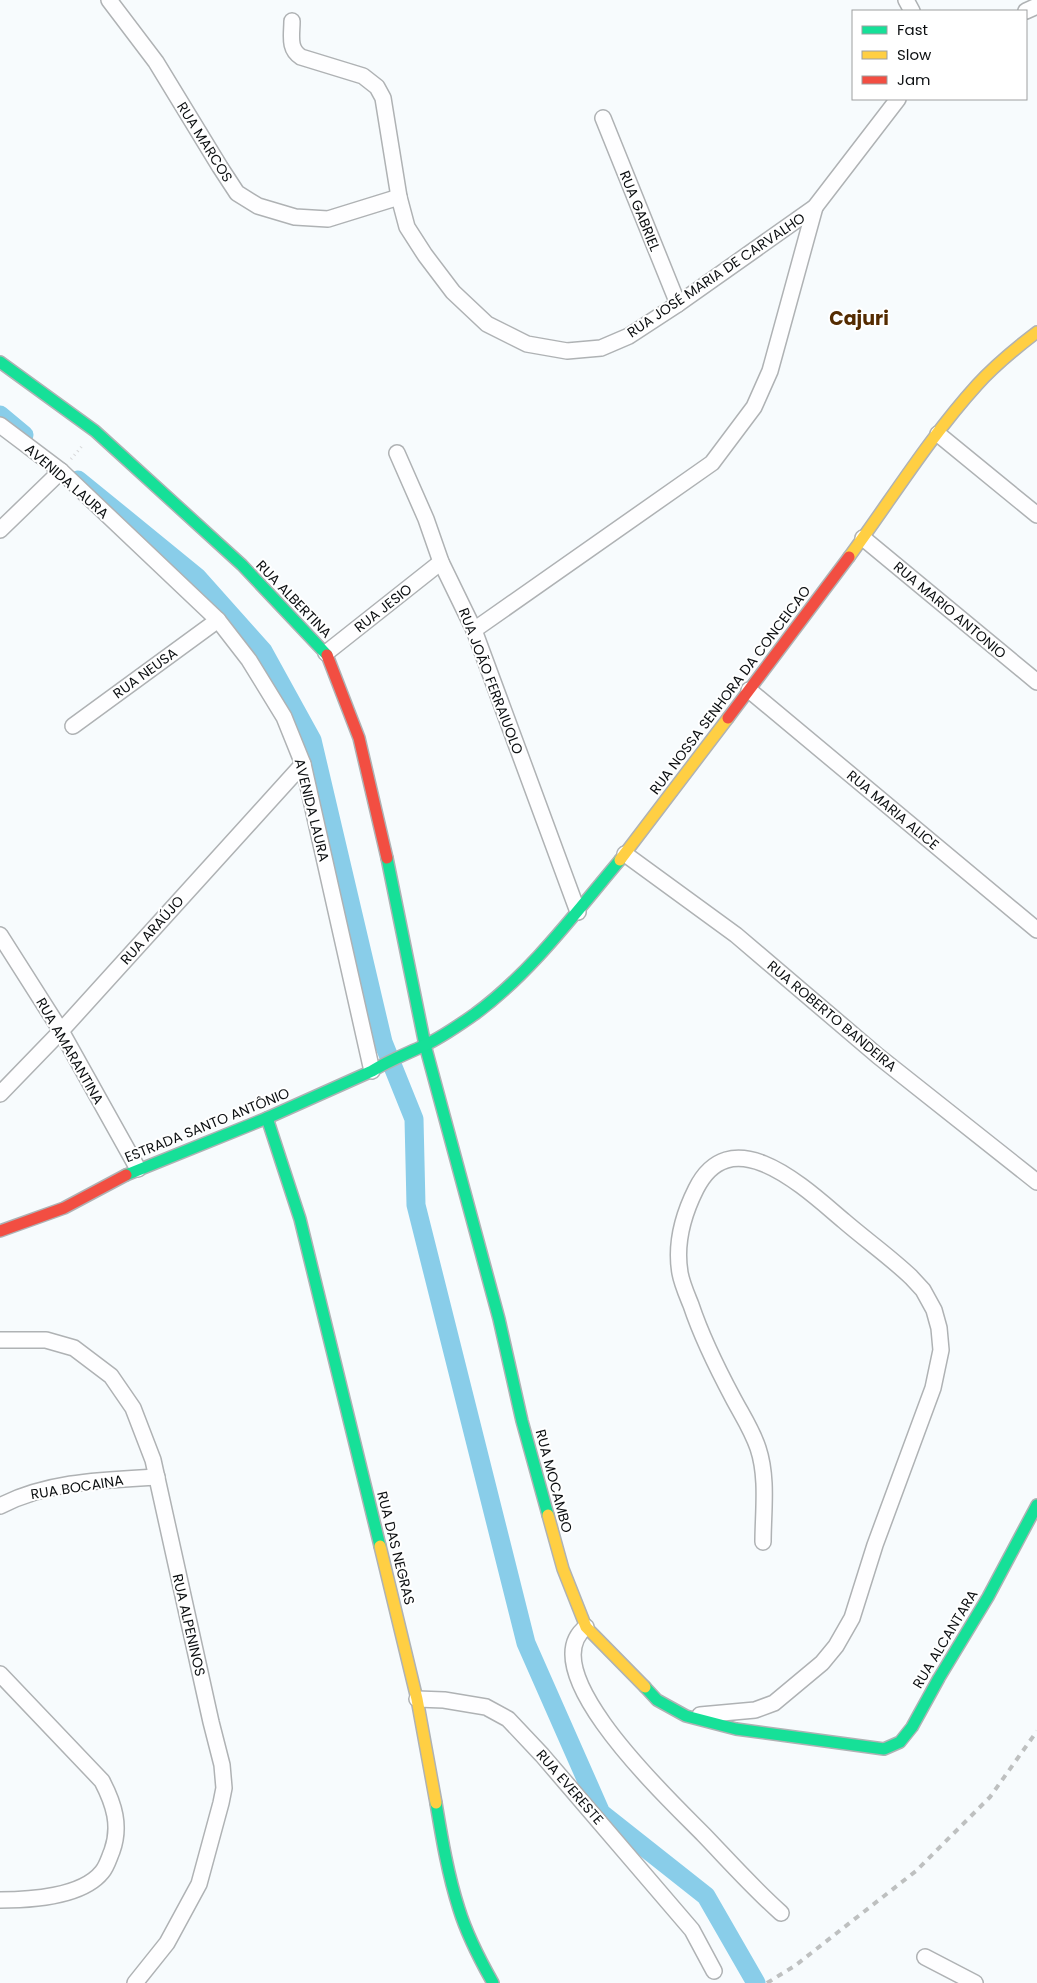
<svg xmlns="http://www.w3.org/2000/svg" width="1037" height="1983" font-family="Poppins,sans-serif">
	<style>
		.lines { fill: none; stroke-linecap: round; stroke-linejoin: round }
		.canal { stroke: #89cde9; stroke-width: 19 }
		.street-casing { stroke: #afb2b4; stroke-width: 18 }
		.fast-casing { stroke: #afb2b4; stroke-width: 14 }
		.slow-casing { stroke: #afb2b4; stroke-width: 14 }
		.jam-casing { stroke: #afb2b4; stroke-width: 14 }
		.path { stroke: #d8d9da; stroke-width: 3; stroke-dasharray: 1 4; stroke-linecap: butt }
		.street { stroke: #fefeff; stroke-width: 15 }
		.fast { stroke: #16e098; stroke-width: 11 }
		.slow { stroke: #ffcf43; stroke-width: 11 }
		.jam { stroke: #f24e42; stroke-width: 11 }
		.rail { stroke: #bec0c0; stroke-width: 4; stroke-dasharray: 6 6; stroke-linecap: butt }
		.labels { text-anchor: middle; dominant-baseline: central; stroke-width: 4; stroke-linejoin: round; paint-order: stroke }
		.street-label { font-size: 14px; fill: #0c0f11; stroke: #fff }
		.district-label { font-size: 19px; font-weight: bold; fill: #542b00; stroke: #fff }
	</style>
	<rect width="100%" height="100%" fill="#f7fbfd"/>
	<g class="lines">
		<g class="canal">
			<path d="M0,415L24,435"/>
			<path d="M78,480L197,577L263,651L312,740L383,1042L414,1119L416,1205L526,1643L601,1813L706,1896L756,1983"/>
		</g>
		<defs>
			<g id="street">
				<path d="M109,0L156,62L220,167L237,193L258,206L295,217L328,219L399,197"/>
				<path d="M906,0L912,11"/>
				<path d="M1026,11L1037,6"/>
				<path d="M292,21C292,35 288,49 301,57L363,76L377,87L383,98L399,197L407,227L425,255L453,292L487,324L527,344L567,351L601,348L629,336L678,304L815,207L898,99"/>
				<path d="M603,118L678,304"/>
				<path d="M0,425L61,471L218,620L249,660L284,717L303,764L372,1071"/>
				<path d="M938,434L1037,515"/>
				<path d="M397,453L426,519L441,562L474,630L578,912"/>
				<path d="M0,530L61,471"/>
				<path d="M863,538L1037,682"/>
				<path d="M474,630L712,463L754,407L770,371L815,207"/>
				<path d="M326,653L441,562"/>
				<path d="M749,690L1037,930"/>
				<path d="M73,726L218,620"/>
				<path d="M625,854L736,935L878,1056L1037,1182"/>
				<path d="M0,935L61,1031L138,1169"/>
				<path d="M0,1094L61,1031L303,764"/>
				<path d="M0,1340H46L74,1348L111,1376L133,1408L153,1460L211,1722L222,1765L224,1788L221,1803L199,1884L167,1943L135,1983"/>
				<path d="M0,1506C48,1481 104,1480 157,1477"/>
				<path d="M586,1627C530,1671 673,1803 704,1835C729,1861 753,1888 781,1913"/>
				<path d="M0,1674L102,1781C114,1804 121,1826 112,1851C109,1858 107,1866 102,1872C82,1897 29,1900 0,1900"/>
				<path d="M417,1699L444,1700L486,1707L508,1719L542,1755L692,1930L714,1971"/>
				<path d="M700,1715L755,1710L774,1703L822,1663L836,1646L852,1618L875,1545L933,1388L941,1350L939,1328L934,1310L923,1290L911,1277C890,1257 866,1240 844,1221C807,1190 732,1117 696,1189C683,1215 675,1244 680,1273C682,1284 687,1295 691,1305C702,1338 717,1368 733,1398C742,1415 752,1430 758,1448C768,1478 763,1512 763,1542"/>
				<path d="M925,1957L975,1983"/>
			</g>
			<g id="fast">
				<path d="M0,362L95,431L242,565L327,655"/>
				<path d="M387,858L425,1045L499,1319L522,1421L548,1515"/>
				<path d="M267,1118L300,1219L380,1546"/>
				<path d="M126,1175L267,1118L372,1071C388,1061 406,1054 423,1046C441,1038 459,1025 475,1014C530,974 576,912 620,860"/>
				<path d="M645,1687L657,1700L686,1716L736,1729L884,1749L900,1742L912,1727L939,1678L988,1597L1037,1505"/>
				<path d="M436,1803C442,1839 448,1875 459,1909C467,1935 480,1960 493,1983"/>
			</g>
			<g id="slow">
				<path d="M849,557C891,500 929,438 977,385C995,365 1016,348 1037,332"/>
				<path d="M620,860L728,718"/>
				<path d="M548,1515L563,1569L586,1627L645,1687"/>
				<path d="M380,1546L417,1699L436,1803"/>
			</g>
			<g id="jam">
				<path d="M327,655L359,738L387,858"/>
				<path d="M728,718L849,557"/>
				<path d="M0,1231L64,1208L126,1175"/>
			</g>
		</defs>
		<use href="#street" class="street-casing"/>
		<use href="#fast" class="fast-casing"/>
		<use href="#slow" class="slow-casing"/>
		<use href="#jam" class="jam-casing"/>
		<path class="path" d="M71,459L83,445"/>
		<use href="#street" class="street"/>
		<use href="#fast" class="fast"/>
		<use href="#slow" class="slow"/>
		<use href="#jam" class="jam"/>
		<path class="rail" d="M767,1983L796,1965L916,1871L990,1797L1037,1731"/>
	</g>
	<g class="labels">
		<g class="street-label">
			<text transform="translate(205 142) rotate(58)">RUA MARCOS</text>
			<text transform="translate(640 211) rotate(68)">RUA GABRIEL</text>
			<text transform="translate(716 275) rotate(-34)">RUA JOSÉ MARIA DE CARVALHO</text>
			<text transform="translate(67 481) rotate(41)">AVENIDA LAURA</text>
			<text transform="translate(294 599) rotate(46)">RUA ALBERTINA</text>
			<text transform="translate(383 608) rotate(-38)">RUA JESIO</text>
			<text transform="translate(950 610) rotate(40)">RUA MARIO ANTONIO</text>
			<text transform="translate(145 673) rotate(-36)">RUA NEUSA</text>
			<text transform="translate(491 681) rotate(69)">RUA JOÃO FERRAIUOLO</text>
			<text transform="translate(730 690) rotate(-53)">RUA NOSSA SENHORA DA CONCEICAO</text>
			<text transform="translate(312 810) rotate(76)">AVENIDA LAURA</text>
			<text transform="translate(893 810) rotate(40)">RUA MARIA ALICE</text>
			<text transform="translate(152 930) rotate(-48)">RUA ARAÚJO</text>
			<text transform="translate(832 1016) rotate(40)">RUA ROBERTO BANDEIRA</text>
			<text transform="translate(70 1051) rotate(60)">RUA AMARANTINA</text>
			<text transform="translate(207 1125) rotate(-22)">ESTRADA SANTO ANTÔNIO</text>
			<text transform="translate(554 1481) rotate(75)">RUA MOCAMBO</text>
			<text transform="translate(77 1487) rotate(-9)">RUA BOCAINA</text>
			<text transform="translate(396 1548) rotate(76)">RUA DAS NEGRAS</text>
			<text transform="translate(189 1625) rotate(77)">RUA ALPENINOS</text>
			<text transform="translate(945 1639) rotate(-59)">RUA ALCANTARA</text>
			<text transform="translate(570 1787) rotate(49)">RUA EVERESTE</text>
		</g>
		<g class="district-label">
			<text x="859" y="318">Cajuri</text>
		</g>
	</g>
	<rect x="852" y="10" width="175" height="90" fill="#ffffff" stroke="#9e9fa0"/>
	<rect x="862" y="26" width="25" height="8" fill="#16e098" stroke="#9e9fa0"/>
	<text x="897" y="35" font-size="15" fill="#0c0f11">Fast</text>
	<rect x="862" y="51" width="25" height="8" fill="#ffcf43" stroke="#9e9fa0"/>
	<text x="897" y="60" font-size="15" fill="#0c0f11">Slow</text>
	<rect x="862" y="76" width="25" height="8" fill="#f24e42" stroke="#9e9fa0"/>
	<text x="897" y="85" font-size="15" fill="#0c0f11">Jam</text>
</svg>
